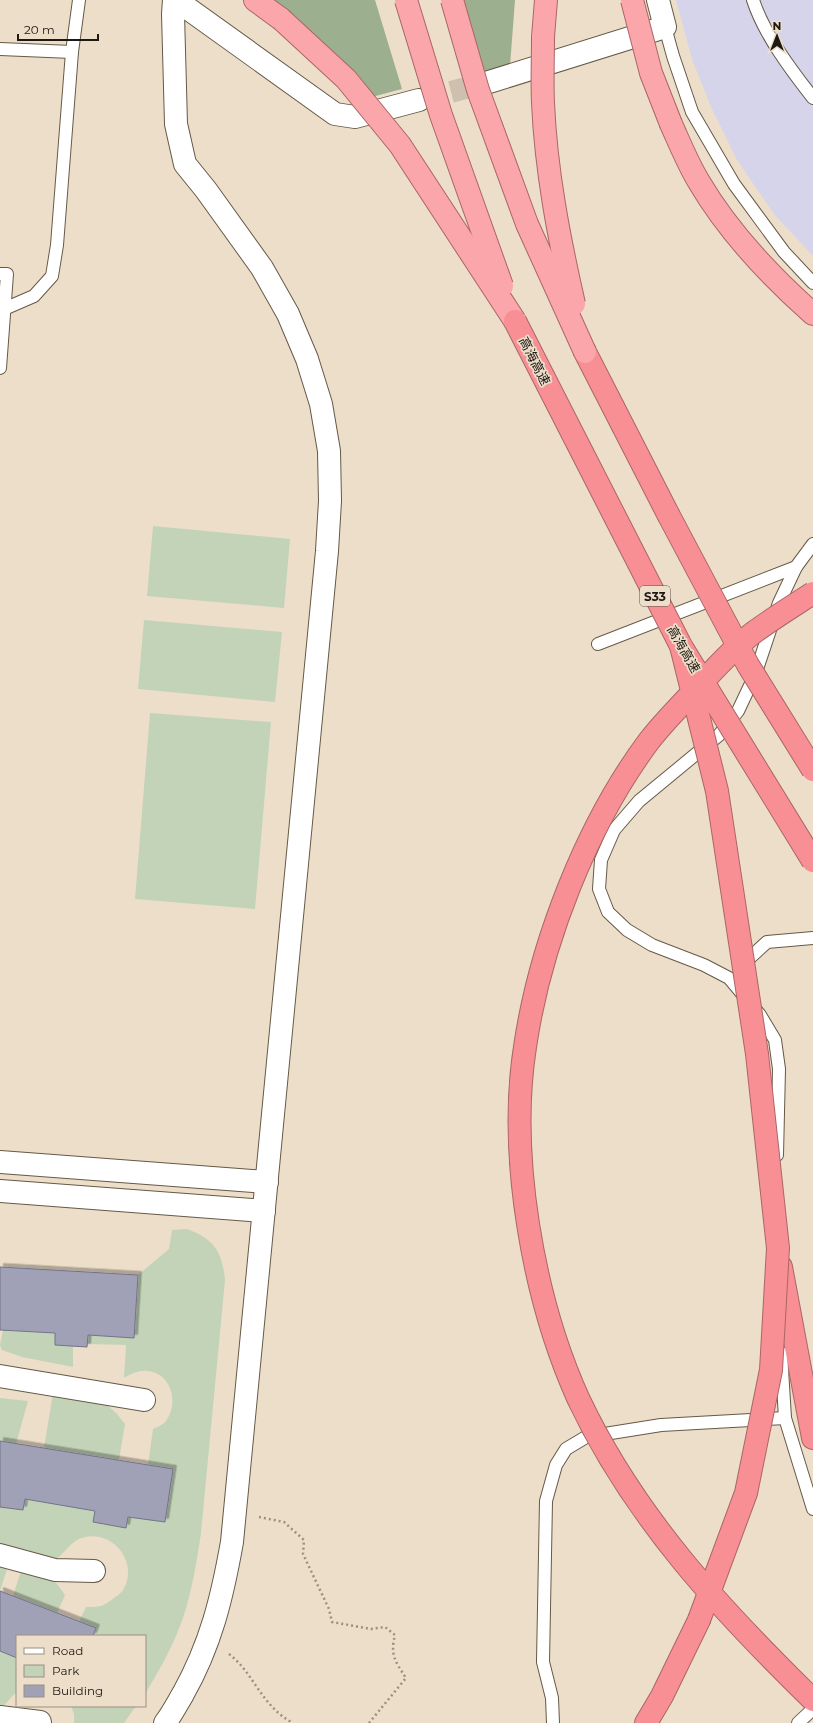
<svg xmlns="http://www.w3.org/2000/svg" width="813" height="1723" font-family="Montserrat,'Noto Sans SC',sans-serif">
	<style>
		.commercial { fill: #d6d4ea }
		.green { fill: #c3d3b8 }
		.forest { fill: #9caf8e }
		.building { fill: #a0a1b7; stroke: #727388; filter: url(#shadow) }
		.lines { fill: none; stroke-linecap: round; stroke-linejoin: round }
		.minor-tunnel { stroke: #cec0ae; stroke-width: 22; stroke-dasharray: 22 11; stroke-linecap: butt }
		.service-casing { stroke: #655947; stroke-width: 14 }
		.minor-casing { stroke: #655947; stroke-width: 24 }
		.trunk-casing { stroke: #ab6567; stroke-width: 24 }
		.motorway-casing { stroke: #ab6567; stroke-width: 24 }
		.path { stroke: #9a8f80; stroke-width: 2.5; stroke-dasharray: 2 3; stroke-linecap: butt }
		.service { stroke: #fff; stroke-width: 12 }
		.minor { stroke: #fff; stroke-width: 22 }
		.trunk { stroke: #faa6aa; stroke-width: 22 }
		.motorway { stroke: #f88f95; stroke-width: 22 }
		.trunk-bridge-casing { stroke: #ab6567; stroke-width: 24; stroke-linecap: butt }
		.motorway-bridge-casing { stroke: #ab6567; stroke-width: 24; stroke-linecap: butt }
		.trunk-bridge { stroke: #faa6aa; stroke-width: 22 }
		.motorway-bridge { stroke: #f88f95; stroke-width: 22 }
		.labels { text-anchor: middle; dominant-baseline: central; stroke-width: 3.5; stroke-linejoin: round; paint-order: stroke }
		.shield { fill: #eddeca; stroke: #5b5348; stroke-width: 1 }
		.shield-label { font-size: 12px; font-weight: bold; fill: #1d1811 }
		.street-label { font-size: 13px; fill: #1d1811; stroke: #eddeca }
	</style>
	<defs>
		<filter id="shadow"><feDropShadow dx="3.5" dy="-3.5" stdDeviation="0" flood-color="#0004"/></filter>
	</defs>
	<rect width="100%" height="100%" fill="#eddeca"/>
	<path class="commercial" d="M676,0H813V256L774,214L737,160L711,107L692,59Z"/>
	<g class="green">
		<path d="M153,526L290,539L284,608L147,596Z"/>
		<path d="M144,620L282,632L275,702L138,689Z"/>
		<path d="M150,713L271,722L255,909L135,899Z"/>
		<path d="M187,1229C214,1239 222,1251 225,1280L201,1533C198,1553 195,1573 190,1593C182,1630 164,1663 145,1694V1636H93L79,1622L86,1607C90,1607 96,1607 101,1606C105,1605 110,1601 114,1598C117,1596 121,1593 123,1590C139,1564 115,1531 85,1537C70,1540 66,1554 54,1560L0,1549V1507L23,1510L25,1499L95,1511L94,1522L126,1528L128,1517L165,1522L173,1469L148,1465L153,1429C157,1427 163,1425 166,1421C179,1403 172,1374 148,1371C139,1370 131,1374 124,1378L126,1345L87,1344L88,1335L134,1338L138,1275L169,1249L172,1230Z"/>
		<path d="M3,1330L55,1333V1345L73,1346V1367L22,1357L2,1350L0,1345Z"/>
		<path d="M53,1393L107,1405L117,1414L125,1424L119,1460L44,1448Z"/>
		<path d="M0,1398L28,1401L16,1444L0,1441Z"/>
		<path d="M0,1564L8,1566L0,1591Z"/>
		<path d="M21,1571L54,1580L65,1595L57,1613L13,1596Z"/>
		<path d="M0,1651L17,1658V1692C10,1697 7,1704 0,1708Z"/>
		<path d="M71,1706H136L124,1723H74V1714Z"/>
	</g>
	<g class="forest">
		<path d="M270,0H375L402,89L368,98Z"/>
		<path d="M450,0H515L510,66L473,75Z"/>
	</g>
	<g class="building">
		<path d="M0,1267L138,1275L134,1338L88,1335L87,1347L55,1345V1333L0,1330Z"/>
		<path d="M0,1441L173,1469L165,1522L128,1517L126,1528L93,1522L95,1511L25,1499L23,1510L0,1507Z"/>
		<path d="M0,1591L96,1628L93,1636H17V1658L0,1651Z"/>
	</g>
	<g class="lines">
		<path class="minor-tunnel" d="M419,100L489,82"/>
		<defs>
			<g id="service">
				<path d="M753,0C764,34 791,70 813,98"/>
				<path d="M665,27L673,56L692,112L734,184L784,252L813,283"/>
				<path d="M0,49L72,52L57,245L52,276L34,296L4,309"/>
				<path d="M72,52L79,0"/>
				<path d="M0,274H7L0,368"/>
				<path d="M598,644L796,567"/>
				<path d="M742,965L767,942L813,938"/>
				<path d="M777,1155L779,1069L775,1040L760,1015L729,978L704,965L652,945L627,930L608,912L599,889L601,860L614,830L639,801L719,735L738,711L755,675L779,603L796,567L813,544"/>
				<path d="M781,1353L785,1418L813,1509"/>
				<path d="M553,1723L552,1698L543,1662L546,1501L556,1465L566,1449L586,1437L661,1425L785,1418"/>
				<path d="M798,1723L813,1709"/>
			</g>
			<g id="minor">
				<path d="M176,0L335,114L355,117L419,100"/>
				<path d="M489,82L665,27L658,0"/>
				<path d="M0,1162L267,1182"/>
				<path d="M0,1191L264,1211"/>
				<path d="M0,1376L144,1400"/>
				<path d="M0,1555L55,1570L94,1571"/>
				<path d="M0,1717L40,1722"/>
				<path d="M165,1723C172,1714 177,1704 183,1694C211,1644 222,1598 232,1542L327,551L330,501L329,451L321,404L307,359L288,314L262,268L206,190L185,164L176,124L173,14L174,0"/>
			</g>
			<g id="trunk">
				<path d="M255,0L281,19"/>
				<path d="M543,37L546,0"/>
				<path d="M671,124C680,144 688,164 699,182C729,233 769,275 813,314"/>
			</g>
			<g id="motorway">
				<path d="M585,352L668,514"/>
				<path d="M781,1267L813,1438"/>
				<path d="M646,1723L662,1696L699,1620"/>
			</g>
		</defs>
		<use href="#service" class="service-casing"/>
		<use href="#minor" class="minor-casing"/>
		<use href="#trunk" class="trunk-casing"/>
		<use href="#motorway" class="motorway-casing"/>
		<g class="path">
			<path d="M259,1517L284,1522L304,1540L303,1554L329,1609L332,1622L371,1629L385,1627L395,1635C390,1655 395,1661 406,1678L369,1723"/>
			<path d="M229,1654C254,1673 261,1706 293,1723"/>
		</g>
		<use href="#service" class="service"/>
		<use href="#minor" class="minor"/>
		<use href="#trunk" class="trunk"/>
		<use href="#motorway" class="motorway"/>
		<defs>
			<g id="trunk-bridge">
				<path d="M406,0L441,115L502,286"/>
				<path d="M452,0L478,90L527,224L585,352"/>
				<path d="M632,0L651,73L671,124"/>
				<path d="M281,19L346,79L400,145L515,321"/>
				<path d="M543,37C543,59 542,81 543,103C546,171 559,238 574,304"/>
			</g>
			<g id="motorway-bridge">
				<path d="M515,321L681,646L813,861"/>
				<path d="M668,514L748,665L813,770"/>
				<path d="M813,593C793,606 772,619 753,633C731,650 712,672 693,692C678,708 662,724 649,741C587,824 540,944 525,1047C508,1155 533,1298 578,1398C634,1517 720,1609 813,1700"/>
				<path d="M681,646L717,791L757,1054L778,1248L771,1370L746,1493L699,1620"/>
			</g>
		</defs>
		<use href="#trunk-bridge" class="trunk-bridge-casing"/>
		<use href="#motorway-bridge" class="motorway-bridge-casing"/>
		<use href="#trunk-bridge" class="trunk-bridge"/>
		<use href="#motorway-bridge" class="motorway-bridge"/>
	</g>
	<g class="labels">
		<rect class="shield" x="640" y="586" width="30" height="20" rx="3"/>
		<g class="shield-label">
			<text x="655" y="596">S33</text>
		</g>
		<g class="street-label">
			<text transform="translate(535 361) rotate(63)">高海高速</text>
			<text transform="translate(684 649) rotate(60)">高海高速</text>
		</g>
	</g>
	<rect x="16" y="1635" width="130" height="72" fill="#eddeca" stroke="#9a8f80"/>
	<rect x="24" y="1648" width="20" height="6" fill="#ffffff" stroke="#9a8f80"/>
	<text x="52" y="1655" font-size="12" fill="#1d1811">Road</text>
	<rect x="24" y="1665" width="20" height="12" fill="#c3d3b8" stroke="#9a8f80"/>
	<text x="52" y="1675" font-size="12" fill="#1d1811">Park</text>
	<rect x="24" y="1685" width="20" height="12" fill="#a0a1b7" stroke="#9a8f80"/>
	<text x="52" y="1695" font-size="12" fill="#1d1811">Building</text>
	<g transform="translate(777 36)" stroke="#eddeca" stroke-width="3" paint-order="stroke">
	<path d="M0-3L7 15L0 10L-7 15Z" fill="#1d1811"/>
	<text y="-6" font-size="11" font-weight="bold" text-anchor="middle" fill="#1d1811">N</text>
	</g>
	<path d="M18 34v6h80v-6" fill="none" stroke="#1d1811" stroke-width="2"/>
	<text x="24" y="34" font-size="12" fill="#1d1811" stroke="#eddeca" stroke-width="3" paint-order="stroke">20 m</text>
</svg>
